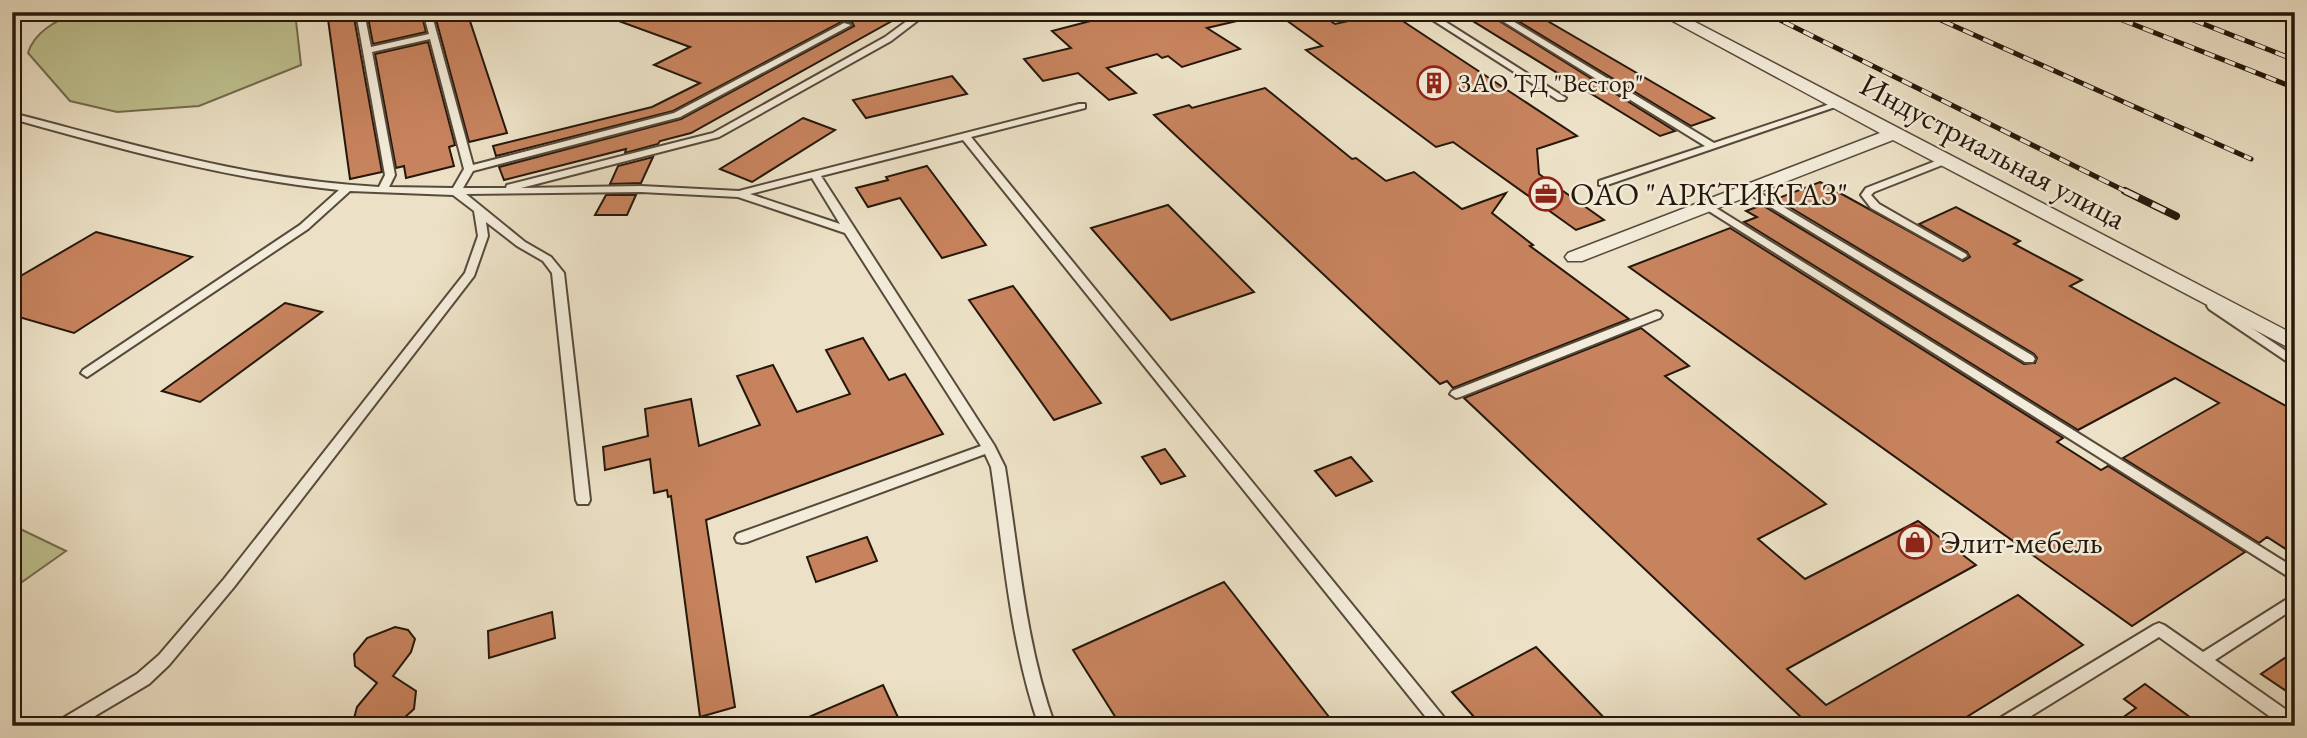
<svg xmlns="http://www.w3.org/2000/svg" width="2307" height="738" font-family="'EB Garamond',serif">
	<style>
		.green { fill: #bfc190; stroke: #726c4e; stroke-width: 2 }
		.building { fill: #c7835e; stroke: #25170b; stroke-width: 2 }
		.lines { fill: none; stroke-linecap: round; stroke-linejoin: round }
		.service-casing { stroke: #574a3a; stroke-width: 4 }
		.minor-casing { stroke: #574a3a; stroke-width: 3 }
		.service { fill: #f3ecda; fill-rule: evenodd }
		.minor { fill: #f3ecda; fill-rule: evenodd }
		.rail-far1-casing { stroke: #25170b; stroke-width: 5 }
		.rail-casing { stroke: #25170b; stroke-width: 8 }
		.rail-far1 { stroke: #f3ecda; stroke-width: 3.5; stroke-dasharray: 11; stroke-linecap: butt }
		.rail { stroke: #f3ecda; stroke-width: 5; stroke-dasharray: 15; stroke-linecap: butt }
		.labels { text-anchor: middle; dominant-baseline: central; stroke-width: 5; stroke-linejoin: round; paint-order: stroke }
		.far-poi-label { font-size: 26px; fill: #25170b; stroke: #f3ecda; text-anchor: start }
		.street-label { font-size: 32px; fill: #25170b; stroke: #f3ecda }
		.poi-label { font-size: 32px; fill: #25170b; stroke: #f3ecda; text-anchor: start }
	</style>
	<rect width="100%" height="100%" fill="#ece1c6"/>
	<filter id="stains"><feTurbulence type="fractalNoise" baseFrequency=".00286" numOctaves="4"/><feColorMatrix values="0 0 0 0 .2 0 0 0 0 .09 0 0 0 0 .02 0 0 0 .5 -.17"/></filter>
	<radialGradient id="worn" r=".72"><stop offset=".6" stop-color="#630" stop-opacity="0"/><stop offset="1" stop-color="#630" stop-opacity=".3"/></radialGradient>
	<g class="green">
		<path d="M76,12H295L301,65L199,106L117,112L70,101L28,53C34,32 56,21 76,12Z"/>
		<path d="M12,525L66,551L12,589Z"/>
	</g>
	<g class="building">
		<path d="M327,12H353L382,172L350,179Z"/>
		<path d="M367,12H421L426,32L373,44Z"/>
		<path d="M434,12H467L507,133L469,142Z"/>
		<path d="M603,12H908L691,133L660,141L658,144L625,153L626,149L504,180L499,167L681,119L854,26L852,22L843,21L673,111L496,156L493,146L652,107L700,83L654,65L690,47L602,15Z"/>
		<path d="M1095,12H1236L1237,21L1207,28L1240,49L1182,67L1168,56L1162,58L1157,54L1107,68L1136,93L1109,100L1078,73L1043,81L1024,59L1071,48L1052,31L1102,18Z"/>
		<path d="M1275,12H1317L1335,24L1389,12L1577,136L1537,149L1539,174L1604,220L1576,230L1453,142L1436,147L1306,50L1322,46Z"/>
		<path d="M1458,12H1485L1675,131L1660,136Z"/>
		<path d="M1503,12H1532L1714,118L1691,126Z"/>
		<path d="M428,42L455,145L449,147L454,166L406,178L404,166L396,168L375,54Z"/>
		<path d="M952,76L967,94L866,118L853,100Z"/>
		<path d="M1265,88L1352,159L1356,158L1386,181L1414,172L1462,209L1506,193L1492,213L1533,245L1530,246L1629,319L1453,388L1447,381L1440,384L1154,115L1189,105L1192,108Z"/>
		<path d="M803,118L835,130L752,182L720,169Z"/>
		<path d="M653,157L641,183L610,184L618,166Z"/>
		<path d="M927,166L986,245L942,258L900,198L868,207L856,188L888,180L886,177Z"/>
		<path d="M1820,182L1963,261L1970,257L1967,252L1919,224L1956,207L2020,241L2014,244L2082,280L2070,286L2295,411V555L2267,537L2259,543L2123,458L2219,403L2175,378L2078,430L1744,222L1757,217L1746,211L1762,205L2024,364L2035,363L2037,358L2034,354L1776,199Z"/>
		<path d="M606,195H636L627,215H595Z"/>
		<path d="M1168,205L1254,292L1171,320L1091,228Z"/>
		<path d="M1730,228L2063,438L2057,442L2101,470L2108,466L2245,552L2132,626L1629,267Z"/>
		<path d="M96,232L192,257L74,333L12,315V281Z"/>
		<path d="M1013,286L1101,403L1054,420L969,300Z"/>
		<path d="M285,303L322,312L200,402L162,391Z"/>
		<path d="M1641,328L1689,366L1665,376L1826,504L1758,539L1805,579L1918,521L1976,565L1787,669L1826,705L2018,595L2083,645L1952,726H1789L1802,718L1464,398Z"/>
		<path d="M863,338L889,380L905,374L943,434L706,520L735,707L700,717L671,496L668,497L667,490L654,493L650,459L605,470L603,447L648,436L645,409L691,399L699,446L760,425L737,376L773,365L797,412L850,394L826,350Z"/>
		<path d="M1165,449L1185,476L1161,484L1142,457Z"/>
		<path d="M1351,457L1372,481L1336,496L1315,471Z"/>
		<path d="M867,537L877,561L816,582L807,557Z"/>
		<path d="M1224,582L1336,726H1121L1073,650Z"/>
		<path d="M552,612L555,638L489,658L488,631Z"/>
		<path d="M395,627L408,630L415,639L411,652L393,676L416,691L414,709L395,726H352L357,707L377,683L355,666L354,654L367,638Z"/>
		<path d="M1536,647L1612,726H1482L1452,692Z"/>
		<path d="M2295,651V697L2261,674Z"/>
		<path d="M2145,684L2202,726H2111L2136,708L2124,699Z"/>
		<path d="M883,685L902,726H788Z"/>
	</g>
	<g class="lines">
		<defs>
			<g id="service">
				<path d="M356,12H364L371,47L429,34L423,12H431L473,165L674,113L844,23L851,25L680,117L473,171L463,188H506L507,185L713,133L885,37L919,12H929L891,41L719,137L521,188L641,186L739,191L1079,104H1085V108L971,137L1451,726H1433L963,140L821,176L994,445L1005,467C1019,555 1025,642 1055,726H1039C1010,642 1004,554 991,467L985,454L747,542L742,543L737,542L735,538L737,534L981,446L845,233L738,197L641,192L466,194L525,242L551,257L564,273L590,500L588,504H578L576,500L552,273L543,261L517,246L486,222L488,236L474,276L234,587L169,665L149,684L78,726H56L58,721L137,674L159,655L224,579L465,273L478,236L474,211L453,195L350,191L308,229L87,377L81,373L83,370L300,225L339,190C228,179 120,149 13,119L12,116L16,114C140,146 250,180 379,187L385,175ZM430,39L464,169L453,188L389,187L395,175L372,52ZM812,178L840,224L750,194Z"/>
				<path d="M1420,12H1430L1566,98L1564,100H1558Z"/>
				<path d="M1488,12H1498L1714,143L1836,102H1842L1844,104L1607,185H1599V181L1705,146Z"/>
				<path d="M1946,157L1951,160L1950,162L1874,192L1871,195L1879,204L1966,254L1967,256L1962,259L1871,208L1861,195L1866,188Z"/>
				<path d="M1750,187L2033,356L2035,359L2033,362H2025L1746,192L1745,190Z"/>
				<path d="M1708,203L2295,568V581L1704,208L1703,206Z"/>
				<path d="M2213,302L2295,357V367L2209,309L2207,306L2209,303Z"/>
				<path d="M1656,311L1660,312L1662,315L1660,318L1460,397L1456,398L1450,394L1452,391Z"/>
				<path d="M2295,594V608L2215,660L2295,716V726H2283L2159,637L2015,726H1993L1995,721L2154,625L2159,623L2164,625L2203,652Z"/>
			</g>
			<path id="minor" d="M1656,12H1676L2295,335V351L1893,140L1582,261H1568L1565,257L1568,253L1880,133Z"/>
		</defs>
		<use href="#service" class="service-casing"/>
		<use href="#minor" class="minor-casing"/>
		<use href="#service" class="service"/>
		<use href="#minor" class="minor"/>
		<defs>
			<g id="rail-far1">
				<path d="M1764,12L2129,193"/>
				<path d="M1923,12L2251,159"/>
				<path d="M2102,12L2295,88"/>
				<path d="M2173,12L2295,60"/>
			</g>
			<path id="rail" d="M2125,191L2176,216"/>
		</defs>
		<use href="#rail-far1" class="rail-far1-casing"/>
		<use href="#rail" class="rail-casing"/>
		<use href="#rail-far1" class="rail-far1"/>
		<use href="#rail" class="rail"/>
	</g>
	<defs>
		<symbol id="building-ring" viewBox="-11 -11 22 22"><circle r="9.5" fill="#f3ecda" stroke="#8f2418" stroke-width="1.5"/><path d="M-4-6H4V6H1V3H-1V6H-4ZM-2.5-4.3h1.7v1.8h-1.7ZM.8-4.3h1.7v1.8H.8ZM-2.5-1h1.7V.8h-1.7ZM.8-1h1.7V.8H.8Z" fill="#8f2418"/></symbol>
		<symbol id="office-ring" viewBox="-11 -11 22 22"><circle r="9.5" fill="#f3ecda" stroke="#8f2418" stroke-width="1.5"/><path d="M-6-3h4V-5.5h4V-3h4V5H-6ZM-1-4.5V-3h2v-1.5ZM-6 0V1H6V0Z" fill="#8f2418"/></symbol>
		<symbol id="shop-ring" viewBox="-11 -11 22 22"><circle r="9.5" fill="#f3ecda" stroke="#8f2418" stroke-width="1.5"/><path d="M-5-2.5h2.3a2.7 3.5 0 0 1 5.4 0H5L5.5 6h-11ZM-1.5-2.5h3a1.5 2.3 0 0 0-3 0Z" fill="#8f2418"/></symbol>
	</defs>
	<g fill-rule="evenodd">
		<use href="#building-ring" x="1415" y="64" width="38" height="38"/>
		<use href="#office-ring" x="1527" y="175" width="38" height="38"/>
		<use href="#shop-ring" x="1896" y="523" width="38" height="38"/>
	</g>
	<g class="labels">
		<g class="far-poi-label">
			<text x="1458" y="83">ЗАО ТД "Вестор"</text>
		</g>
		<g class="street-label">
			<text transform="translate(1993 151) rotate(28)">Индустриальная улица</text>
		</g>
		<g class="poi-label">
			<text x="1570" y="194">ОАО "АРКТИКГАЗ"</text>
			<text x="1940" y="542">Элит-мебель</text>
		</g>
	</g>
	<rect width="2307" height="738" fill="none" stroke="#ece1c6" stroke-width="42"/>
	<rect x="14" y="14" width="2279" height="710" fill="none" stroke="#25170b" stroke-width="3.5"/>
	<rect x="21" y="21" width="2265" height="696" fill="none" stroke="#25170b" stroke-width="2"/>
	<rect width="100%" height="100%" filter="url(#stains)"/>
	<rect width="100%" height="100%" fill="url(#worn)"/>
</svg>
